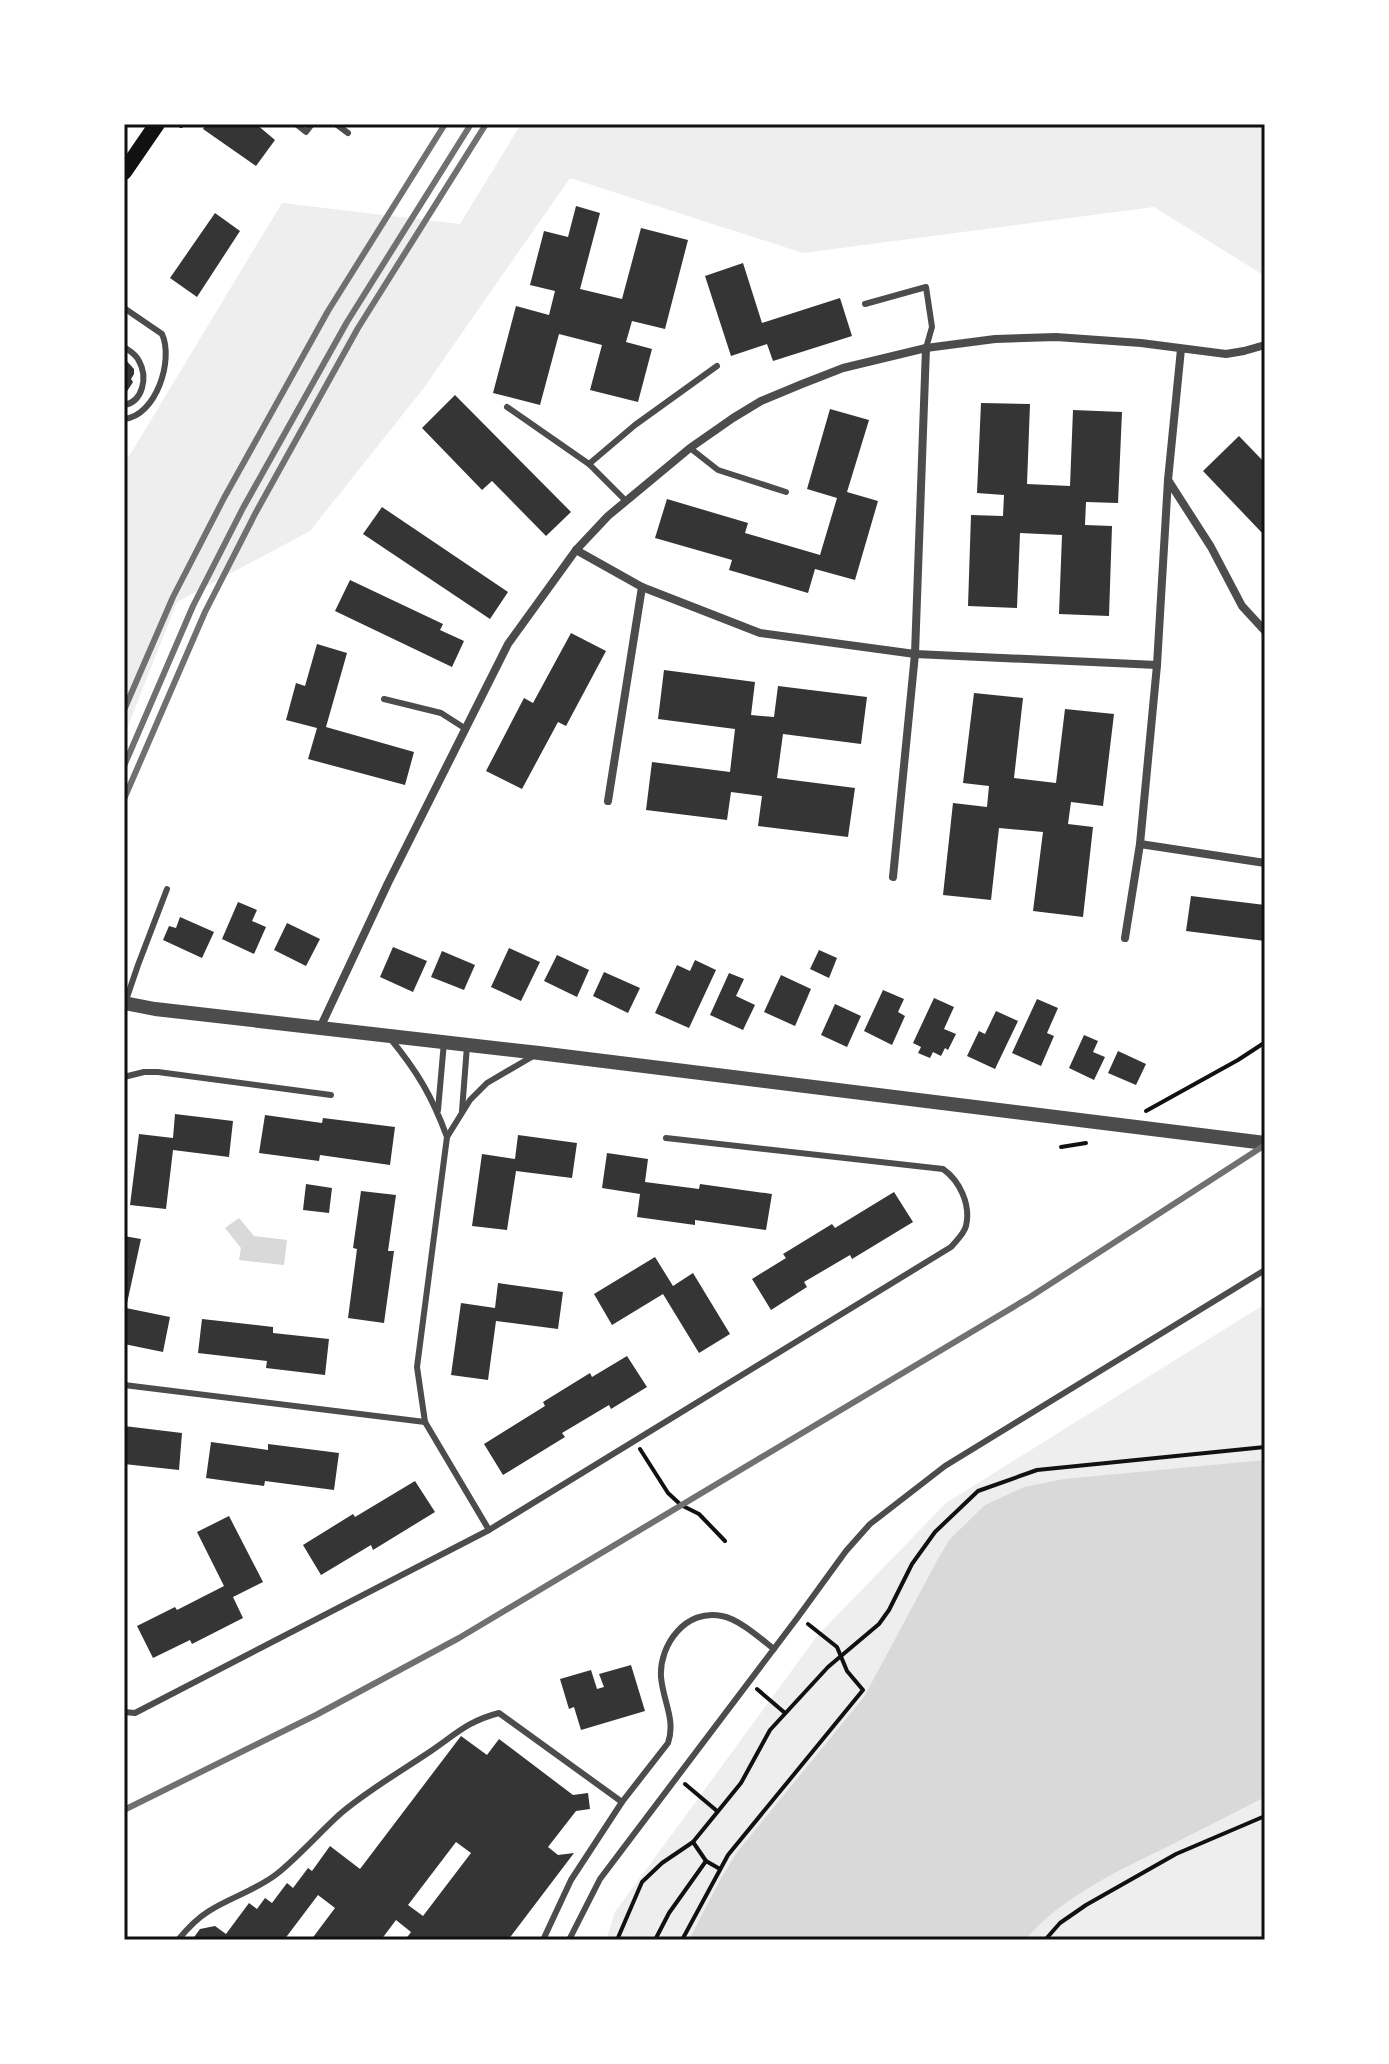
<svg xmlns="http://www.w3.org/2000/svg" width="1389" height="2064" font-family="'Golos Text',sans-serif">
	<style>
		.green { fill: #eee }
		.water { fill: #d9d9d9 }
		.building { fill: #353535; fill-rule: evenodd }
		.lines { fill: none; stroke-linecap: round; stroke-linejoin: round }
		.path { stroke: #111; stroke-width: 4 }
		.service { stroke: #4c4c4c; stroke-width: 6 }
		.minor { stroke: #4c4c4c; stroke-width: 8 }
		.tertiary { stroke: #4c4c4c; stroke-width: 14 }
		.secondary { stroke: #111; stroke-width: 16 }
		.rail { stroke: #707070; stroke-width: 6 }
		.neatline { fill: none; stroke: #111; stroke-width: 3 }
	</style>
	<rect width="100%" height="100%" fill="#fff"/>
	<g class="green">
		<path d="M521,124H1265V276L1154,207L803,253L570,178L423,389L310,531L177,602L124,736V462L131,453L282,203L460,224Z"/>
		<path d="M1265,1304V1940H606L615,1912L817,1636L946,1503Z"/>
	</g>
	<g class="water">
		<path d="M239,1218L254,1236L287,1240L284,1265L239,1260L241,1248L225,1228Z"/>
		<path d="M1265,1460V1797C1232,1814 1198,1831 1165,1848C1115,1872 1062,1897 1025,1940H689L720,1880L738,1851L864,1697L939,1557L950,1539L985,1505L1024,1487L1064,1479Z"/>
	</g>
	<g class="building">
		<path d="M206,124H256L275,140L256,166L203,129Z"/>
		<path d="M576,206L600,213L580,289L622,299L641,228L688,240L665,329L632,321L626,342L652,349L638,402L590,390L602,345L559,334L540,405L493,393L516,306L549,315L555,291L530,285L544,231L568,237Z"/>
		<path d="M215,213L240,231L197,297L170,278Z"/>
		<path d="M743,263L762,323L840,298L852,336L773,361L767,344L731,356L705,276Z"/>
		<path d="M124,358L134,369V374L131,379L133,382L124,396Z"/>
		<path d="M455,395L571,512L546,536L492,481L482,490L422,428Z"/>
		<path d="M981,403L1030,404L1027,484L1070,486L1073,410L1122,412L1118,503L1086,502L1085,525L1112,526L1109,616L1059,614L1062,535L1020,533L1017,608L968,606L971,515L1003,516L1004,495L977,493Z"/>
		<path d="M830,409L869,420L847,492L878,501L855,580L815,569L808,593L729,570L732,560L655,538L667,499L748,523L745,533L820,555L837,498L807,489Z"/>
		<path d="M1239,436L1265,463V476L1263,478L1265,480V536L1203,471Z"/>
		<path d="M382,507L508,592L490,619L363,534Z"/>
		<path d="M350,580L443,624L440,630L464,641L452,667L335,611Z"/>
		<path d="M571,633L606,651L566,726L558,722L522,789L486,771L524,698L533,703Z"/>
		<path d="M317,644L347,653L326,727L414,752L405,785L308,759L317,728L286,720L296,683L305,686Z"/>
		<path d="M664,670L755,682L751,715L774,717L778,686L867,697L861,744L783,734L777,778L855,788L848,837L758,826L762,796L731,792L727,820L646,810L652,762L730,772L735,729L658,719Z"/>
		<path d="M974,693L1023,698L1014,778L1056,783L1065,709L1114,714L1103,806L1071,802L1068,824L1093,827L1083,917L1033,911L1043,832L999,828L991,900L943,895L953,803L987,807L989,786L963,783Z"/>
		<path d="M1191,896L1265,905V941L1186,931Z"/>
		<path d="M238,902L257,910L252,921L266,927L254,954L222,939Z"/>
		<path d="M180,917L214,932L202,958L163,940L169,926L176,928Z"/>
		<path d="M287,923L320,939L306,966L274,950Z"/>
		<path d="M393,947L427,961L413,992L380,977Z"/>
		<path d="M509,948L540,962L521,1001L491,987Z"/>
		<path d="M819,950L837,958L829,978L810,969Z"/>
		<path d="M442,951L475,965L464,990L431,977Z"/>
		<path d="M557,955L589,970L577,997L544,981Z"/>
		<path d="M695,960L716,970L689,1028L655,1013L677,965L690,971Z"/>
		<path d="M604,972L640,988L628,1013L593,996Z"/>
		<path d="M729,973L744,979L736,996L755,1005L743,1030L710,1015Z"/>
		<path d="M781,975L811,989L795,1026L764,1012Z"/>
		<path d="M883,990L904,999L898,1012L905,1016L892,1045L864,1031Z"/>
		<path d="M934,998L954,1007L944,1029L956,1034L948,1050L945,1048L941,1056L933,1052L930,1058L918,1053L921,1047L913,1043Z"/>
		<path d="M1037,999L1058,1008L1047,1033L1054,1036L1041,1066L1012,1053Z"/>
		<path d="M835,1004L861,1016L847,1047L821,1035Z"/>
		<path d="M996,1011L1018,1021L995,1069L967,1056L979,1031L985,1034Z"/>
		<path d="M1084,1035L1098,1041L1093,1052L1105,1057L1094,1080L1069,1068Z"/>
		<path d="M1118,1051L1146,1064L1136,1085L1108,1073Z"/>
		<path d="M175,1114L233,1121L229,1157L173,1150L166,1209L130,1205L139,1134L173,1138Z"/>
		<path d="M265,1115L322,1123L323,1118L395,1127L390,1165L320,1155L319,1161L259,1153Z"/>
		<path d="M518,1135L577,1143L572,1178L516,1171L507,1230L472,1226L482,1154L515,1159Z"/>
		<path d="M607,1153L648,1159L645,1182L699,1189L700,1184L772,1194L766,1230L695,1220V1225L637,1217L640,1194L602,1188Z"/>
		<path d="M306,1184L332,1188L329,1213L303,1210Z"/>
		<path d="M361,1191L396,1195L388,1251H394L384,1323L348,1318L357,1249L353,1248Z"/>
		<path d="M894,1192L913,1222L852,1259L850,1255L804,1282L807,1287L771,1310L752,1279L786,1258L783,1254L832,1224L835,1228Z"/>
		<path d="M124,1236L141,1239L126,1308L170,1317L163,1352L124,1344Z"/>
		<path d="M655,1257L673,1286L693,1273L730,1334L699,1353L663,1294L612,1325L594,1294Z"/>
		<path d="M498,1283L563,1292L558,1329L496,1321L488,1380L451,1375L461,1303L495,1308Z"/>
		<path d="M202,1319L273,1327V1333L329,1339L325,1375L266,1368L267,1361L198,1353Z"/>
		<path d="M627,1356L647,1387L611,1409L609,1405L562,1433L565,1437L503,1475L484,1444L545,1406L543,1402L590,1373L592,1377Z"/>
		<path d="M124,1426L182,1433L179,1470L124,1464Z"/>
		<path d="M211,1442L268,1450V1444L339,1453L334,1490L265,1481L264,1486L206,1478Z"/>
		<path d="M415,1481L435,1512L373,1550L371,1545L321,1575L303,1545L353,1514L355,1517Z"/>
		<path d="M229,1516L263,1582L233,1597L243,1618L192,1644L190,1640L153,1658L137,1626L175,1607L177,1610L224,1586L197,1532Z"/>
		<path d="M631,1665L645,1711L581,1730L574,1707L569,1709L560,1679L591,1670L597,1689L604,1687L599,1674Z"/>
		<path d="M461,1736L487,1755L499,1739L573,1795L588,1793L590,1809L576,1811L548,1847L558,1855L574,1853L508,1940H405L411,1932L396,1920L381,1940H311L335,1908L318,1895L284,1940H192L200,1929L215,1926L226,1934L249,1903L257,1909L265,1898L272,1903L287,1883L293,1888L308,1868L312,1871L330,1846L360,1869ZM456,1842L471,1853L423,1916L408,1905Z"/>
	</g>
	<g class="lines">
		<g class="path">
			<path d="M181,126L183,124"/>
			<path d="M1146,1111L1238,1060L1264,1043"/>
			<path d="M1061,1147L1086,1143"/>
			<path d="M640,1449L668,1493L681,1505L699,1514L725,1541"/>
			<path d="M757,1689L785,1713"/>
			<path d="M685,1784L717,1811"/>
			<path d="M693,1842L706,1861L720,1869"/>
			<path d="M617,1940L642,1882L662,1863L693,1842L741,1783L770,1730L828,1667L879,1624L889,1610L912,1564L935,1532L978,1491L1037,1470L1265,1447"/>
			<path d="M655,1940L669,1913L706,1861"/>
			<path d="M682,1940L728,1855L863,1690L847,1671L837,1647L808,1624"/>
			<path d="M1045,1940L1060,1923L1086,1905L1176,1854L1265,1816"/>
		</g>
		<g class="service">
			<path d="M296,124L306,132L312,124"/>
			<path d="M336,124L348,133"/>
			<path d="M865,304L926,287L932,327L926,348"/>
			<path d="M124,308L162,334C174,360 156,416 124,419"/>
			<path d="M124,347C130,351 136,354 139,361C148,377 143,402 124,405"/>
			<path d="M507,407L589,464L626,501"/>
			<path d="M690,448L718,470L786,492"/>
			<path d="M589,464L635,425L717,366"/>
			<path d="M384,699L441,713L466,729"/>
			<path d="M125,1003L138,965L167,889"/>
			<path d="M389,1037C417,1071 432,1096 447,1137"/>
			<path d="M124,1077L144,1072H158L331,1095"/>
			<path d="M438,1110L444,1042"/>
			<path d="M462,1111L467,1046"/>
			<path d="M124,1385L425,1422"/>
			<path d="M489,1530L425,1422L417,1367L447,1137L470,1100L487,1083L535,1055"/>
			<path d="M124,1712L135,1713L489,1530L951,1247C956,1241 964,1234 966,1226C971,1205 960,1181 943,1169L666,1138"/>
			<path d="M178,1940C187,1929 196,1919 209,1911C231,1897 257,1890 278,1873C300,1855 319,1833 340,1814C368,1790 400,1772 431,1751C456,1734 468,1721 499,1713L622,1802"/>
			<path d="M543,1940L571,1880L622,1802L668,1743C676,1720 663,1701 661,1677C659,1645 686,1608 722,1616C739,1619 761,1639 774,1649"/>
			<path d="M569,1940L600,1879L798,1617L846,1551L870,1524L945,1466L1265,1270"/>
		</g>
		<g class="minor">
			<path d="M1181,349L1168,480L1211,547L1242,606L1265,631"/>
			<path d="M576,550L642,587L760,633L915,654L1157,665"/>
			<path d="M608,801L642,587"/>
			<path d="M1140,844L1265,863"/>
			<path d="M893,877L915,654L926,348"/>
			<path d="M1125,938L1140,844L1157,665L1168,480"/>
			<path d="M320,1028L388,883L508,644L576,550L608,516L690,448L733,418L761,401L802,384L843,368L926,348L995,339L1056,337L1141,343L1226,354L1244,351L1265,345"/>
		</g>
		<path class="tertiary" d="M124,1003L155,1009L539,1053L1265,1143"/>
		<path class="secondary" d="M124,172L157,124"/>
		<g class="rail">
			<path d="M124,710L173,597L224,498L328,311L445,124"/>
			<path d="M124,766L193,606L243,508L347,322L471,124"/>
			<path d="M124,799L205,612L255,514L358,328L486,124"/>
			<path d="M124,1810L316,1715L459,1638L1030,1297L1265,1145"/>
		</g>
	</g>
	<rect width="1389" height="2064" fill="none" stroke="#ffffff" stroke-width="252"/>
	<rect x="126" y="126" width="1137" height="1812" class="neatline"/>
</svg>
